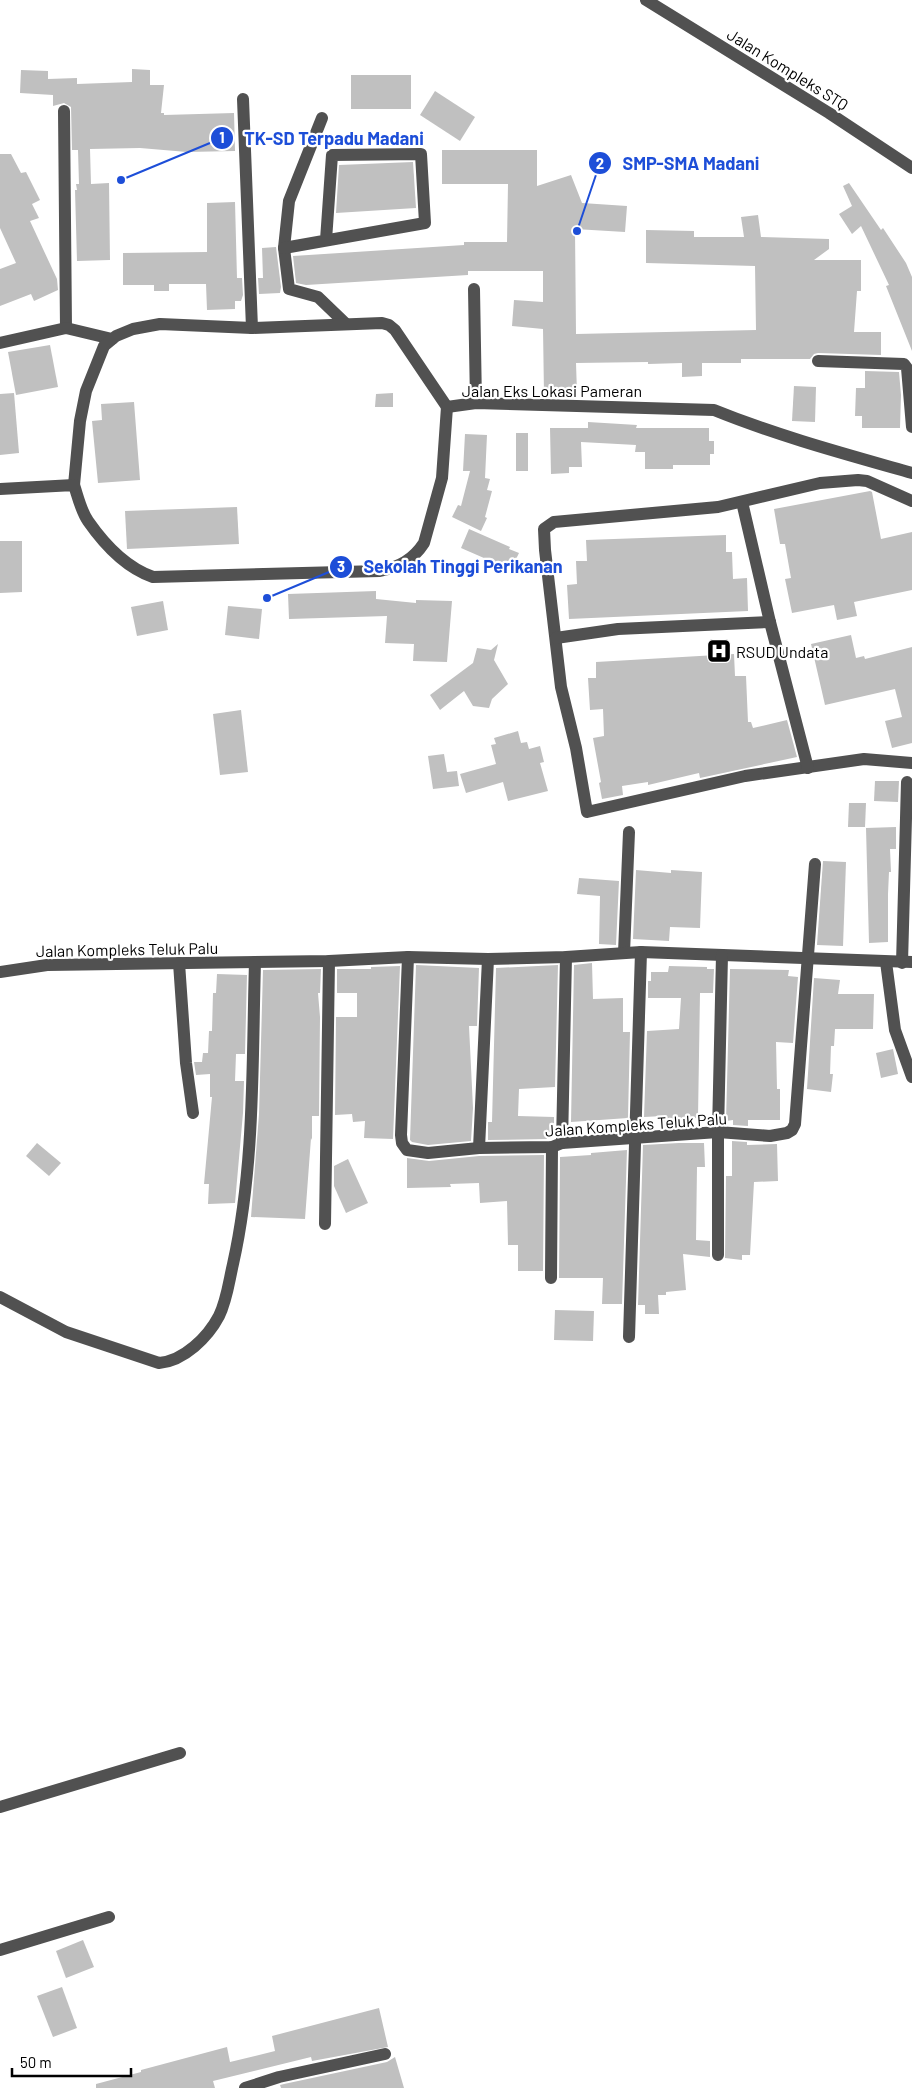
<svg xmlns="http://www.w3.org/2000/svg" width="912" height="2088" font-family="Barlow,sans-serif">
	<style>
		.building { fill: #c0c0c0 }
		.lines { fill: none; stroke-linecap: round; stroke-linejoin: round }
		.minor { stroke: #515151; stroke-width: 12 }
		.labels { text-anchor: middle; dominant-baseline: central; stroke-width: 4.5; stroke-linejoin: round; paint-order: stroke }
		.street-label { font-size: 16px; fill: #000; stroke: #fff }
		.poi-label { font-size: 16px; fill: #000; stroke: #fff; text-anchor: start }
		.leader { fill: none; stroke: #1d4ed8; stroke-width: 2 }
		.callout-dot { fill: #1d4ed8; stroke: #fff; stroke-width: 2 }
		.mark-label { font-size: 15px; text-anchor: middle; font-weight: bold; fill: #fff }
		.callout-label { font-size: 18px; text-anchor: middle; font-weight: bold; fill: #1d4ed8; stroke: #fff; stroke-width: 4.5; stroke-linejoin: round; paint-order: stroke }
	</style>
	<rect width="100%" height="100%" fill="#fff"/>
	<g class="building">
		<path d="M132,69L150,70V85H164L161,113H164V115L234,113L235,151L187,152L140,148L90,149L91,184L109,183L110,260L77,261L75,190H77L76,184H79L78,150H72L71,107L64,103L53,106V95L20,93L21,70L48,71V79L77,78V84L132,82Z"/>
		<rect x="351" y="75" width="60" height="34"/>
		<path d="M435,91L475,117L460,141L420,115Z"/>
		<path d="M442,150H537V186L571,175L582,203L627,206L625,232L575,229L576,334L756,330L755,266L646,263V230L694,231V237H744L741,217L758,215L761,237L829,239V249L814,260H861V291H857L854,332H881V355L818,353L814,354L810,359H741V363H702V376L682,377V363L648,364V362L576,363L577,393L544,394L543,329L512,326L514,300L543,302V271H468V275L306,285L296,283L293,256L464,245V242H507L508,184H442Z"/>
		<path d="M0,154H11L21,173L26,172L40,200L32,204L39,218L30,221L57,279L58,290L34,301L31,294L0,306V269L16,263L0,228Z"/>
		<path d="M413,162L416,208L336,213L339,165Z"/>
		<path d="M849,183L881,230L883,228L906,263L912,277V351L886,286L889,285L861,226L852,234L839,214L852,206L843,186Z"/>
		<path d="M235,202L237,278H242L243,295L241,301H235V309L207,310L206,284H169V291H154V285H123V253L207,252V203Z"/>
		<path d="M276,247L281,287L280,293L259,294L258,278H263L262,248Z"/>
		<path d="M50,345L58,387L16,395L8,352Z"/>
		<path d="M865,371L899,372L901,395L900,428H862V416H855L856,388H865Z"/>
		<path d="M794,386L816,387L815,422L792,421Z"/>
		<path d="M14,393L19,453L0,455V394Z"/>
		<path d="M393,393V407H375L376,394Z"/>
		<path d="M134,402L140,480L98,483L92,421L102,420L101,404Z"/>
		<path d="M588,422L637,425L636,428H709V441H714V454H710V465H673V469H645V452H635L636,445L581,442L582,467H569V473L551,474L550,428H588Z"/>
		<rect x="516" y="433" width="12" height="38"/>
		<path d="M465,434L487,435L485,478L490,479L487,490L492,491L485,517L487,518L481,531L452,517L458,505L461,506L470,471H463Z"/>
		<path d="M870,491L872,492L881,539L912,532V590L854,602L857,616L837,620L834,605L792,613L785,579L791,578L785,544H780L774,509Z"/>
		<path d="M237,507L239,544L127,549L125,511Z"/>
		<path d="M469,529L510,547L509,549L519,553L512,567L502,562L500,565L461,548Z"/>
		<path d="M726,535V552H732L733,579L747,578L748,611L569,619L567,585L577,584L576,561H587L586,540Z"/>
		<path d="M0,541H22V592L0,593Z"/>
		<path d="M376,591V599L416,603V600L452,601L447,662L413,661L414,644L385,643L387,616L289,619L288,594Z"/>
		<path d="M163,601L168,630L137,636L131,607Z"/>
		<path d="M228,606L262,609L259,639L225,635Z"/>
		<path d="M851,635L856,658L864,656L865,659L912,647V743L892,748L885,721L902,717L895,689L825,705L811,644Z"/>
		<path d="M498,644L494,660L508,684L492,699L489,708L473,706L464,691L440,710L430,695L473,663L477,648L491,650Z"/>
		<path d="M734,654L735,676H746L748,722H751L753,728L787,720L797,757L700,778L699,773L648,785V782L622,786L623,795L602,799L599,783L601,782L593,738L604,736L603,709L590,710L588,678H596V662Z"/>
		<path d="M241,710L248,772L220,775L213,714Z"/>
		<path d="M518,731L521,743L527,742L529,749L540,746L544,762L540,763L548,791L508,801L503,782L466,793L460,774L496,764L491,745L496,744L494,738Z"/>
		<path d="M444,754L447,772L457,771L459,786L433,789L428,756Z"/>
		<path d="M875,781H899L898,802L874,801Z"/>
		<path d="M849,803H866L865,827H848Z"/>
		<path d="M896,827V849H890L891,872H889L888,894V942L869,943L866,828Z"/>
		<path d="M823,861L846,862L843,946L817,945Z"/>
		<path d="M636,870L671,873V870L702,872L700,928L670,927L669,941L633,939Z"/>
		<path d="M579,878L619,881L616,945L599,944L600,896L577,894Z"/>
		<path d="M592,963L593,999L623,998V1032H630L628,1118L571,1122L574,965Z"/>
		<path d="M416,965L479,968L477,1026H469L473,1108L471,1141L428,1145L412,1142L410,1140Z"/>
		<path d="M558,965L555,1087L519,1089L518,1116L554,1117V1132H547V1139L488,1140V1122H492L496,968Z"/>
		<path d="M400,966L393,1139L364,1138L365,1121L353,1122L352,1114L335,1115L336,1017H357V993H337V969H371V967Z"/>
		<path d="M669,966L707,967V969H714L713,993H700L698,1118L679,1119V1127L664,1128L663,1116L644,1117L647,1031L679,1029L681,998H648V981H651V972H668Z"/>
		<path d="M321,969L320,993H318L320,1017L319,1116H312V1140L311,1138L305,1219L251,1217L259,1114L263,970Z"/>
		<path d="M730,969L789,970L788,976L798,977L793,1043L776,1042L777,1089H780V1120H748V1126L733,1125V1120L726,1121Z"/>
		<path d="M217,974L247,975L245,1054H236L235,1081H244L243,1113L235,1203L208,1204L209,1184H204L212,1097H210V1074L196,1075L194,1062H202L203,1053H208L209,1031H212L213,993H216Z"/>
		<path d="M814,978L840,980L838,994H874L873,1029H835L834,1046H831L830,1074H833L831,1092L807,1089Z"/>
		<path d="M893,1049L898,1074L881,1078L876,1053Z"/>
		<path d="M732,1141L747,1142V1145L777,1144L778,1181L754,1182L750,1255H742V1260L725,1258L726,1176H732Z"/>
		<path d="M37,1143L61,1163L49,1176L26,1156Z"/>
		<path d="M679,1143H704L705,1167H697L696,1240L710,1241V1257L683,1254L686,1290L666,1292V1295H658L659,1314H645V1305H638L643,1145Z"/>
		<path d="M627,1150L622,1304H602L603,1278H559L560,1157L591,1155V1153Z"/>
		<path d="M544,1155L543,1271H518V1245H508L507,1201L480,1203L479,1183L450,1184L451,1187L407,1188V1158L429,1161L479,1156Z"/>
		<path d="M348,1159L368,1203L346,1213L334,1186V1166Z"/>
		<path d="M555,1310L594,1311L593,1341L554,1340Z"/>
		<path d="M83,1940L94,1967L66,1978L56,1951Z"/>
		<path d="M62,1987L77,2028L53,2037L37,1996Z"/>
		<path d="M379,2008L388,2047L312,2061L311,2057L213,2081L215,2088H96V2084L141,2072V2070L227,2047L230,2062L275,2051L272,2036Z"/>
		<path d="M395,2057L404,2088H281L280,2085L284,2084L387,2062Z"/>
	</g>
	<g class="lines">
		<g class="minor">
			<path d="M646,0L829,113L912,168"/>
			<path d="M243,99L252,328"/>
			<path d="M64,111L66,328"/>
			<path d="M322,118L289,201L284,248L289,289L318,297L345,323"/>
			<path d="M284,248L425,223L421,154L332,155L326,240"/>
			<path d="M474,289L476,403"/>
			<path d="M0,343L66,328L112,339"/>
			<path d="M818,361L904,364L907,368L912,427"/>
			<path d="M447,407L476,403L714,410C778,436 845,454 912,473"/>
			<path d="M74,485L80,421L86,391L104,346L116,336L133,329L160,324L252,328L382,323L389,325L395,330L447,407"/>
			<path d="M0,489L74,485C78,497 81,511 88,521C104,544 127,568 153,577L380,571C399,567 413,560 424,543L442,478L447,407"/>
			<path d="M912,501L867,481L858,480L820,483L718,507L554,522L544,529L545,550L561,687L576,748L587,812L745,776L864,759L912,763"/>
			<path d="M742,502L770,622L808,768"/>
			<path d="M556,638L618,629L770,622"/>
			<path d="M624,953L629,832"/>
			<path d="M408,957L401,1135L402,1143L407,1150L428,1153L479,1148L552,1147L562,1143L718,1132L770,1136L787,1133L792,1130L795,1124L815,864"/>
			<path d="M886,962L895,1030L912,1077"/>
			<path d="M179,963L186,1063L193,1113"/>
			<path d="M902,963L907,782"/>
			<path d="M0,972L47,965L329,961L408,957L488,959L566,957L641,952L912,962"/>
			<path d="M562,1143L566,957"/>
			<path d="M479,1148L488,959"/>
			<path d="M325,1224L329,961"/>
			<path d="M718,1255V1132L722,955"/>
			<path d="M551,1278L552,1147"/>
			<path d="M0,1297L66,1332L159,1363C184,1361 208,1337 219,1316C227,1300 229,1281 233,1264C255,1166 252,1062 255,962"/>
			<path d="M629,1337L641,952"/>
			<path d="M0,1807L180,1753"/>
			<path d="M0,1950L109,1917"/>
			<path d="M245,2088L279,2077L385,2054"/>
		</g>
	</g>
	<defs>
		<symbol id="hospital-square" viewBox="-11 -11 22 22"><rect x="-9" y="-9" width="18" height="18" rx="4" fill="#000" stroke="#fff"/><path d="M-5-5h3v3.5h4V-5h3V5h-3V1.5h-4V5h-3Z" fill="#fff"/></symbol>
	</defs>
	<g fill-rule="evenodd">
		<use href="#hospital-square" x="705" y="637" width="28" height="28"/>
	</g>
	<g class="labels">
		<g class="street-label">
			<text transform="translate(788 69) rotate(32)">Jalan Kompleks STQ</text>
			<text x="552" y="390">Jalan Eks Lokasi Pameran</text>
			<text transform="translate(127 949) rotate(-1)">Jalan Kompleks Teluk Palu</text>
			<text transform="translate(636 1124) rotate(-4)">Jalan Kompleks Teluk Palu</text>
		</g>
		<g class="poi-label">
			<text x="736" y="651">RSUD Undata</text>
		</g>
	</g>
	<path class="leader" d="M121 180L222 138M577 231L600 163M267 598L341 567"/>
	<g class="callout-dot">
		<circle cx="121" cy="180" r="5"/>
		<circle cx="577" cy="231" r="5"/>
		<circle cx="267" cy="598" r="5"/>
		<circle cx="222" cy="138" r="12"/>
		<circle cx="600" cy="163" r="12"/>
		<circle cx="341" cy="567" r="12"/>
	</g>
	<g class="mark-label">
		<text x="222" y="143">1</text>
		<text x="600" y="169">2</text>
		<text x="341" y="572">3</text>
	</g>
	<g class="callout-label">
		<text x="334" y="145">TK-SD Terpadu Madani</text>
		<text x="691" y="170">SMP-SMA Madani</text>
		<text x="463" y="573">Sekolah Tinggi Perikanan</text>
	</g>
	<path d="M12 2068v8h119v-8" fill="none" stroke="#000000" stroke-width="2.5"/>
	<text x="20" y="2068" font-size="15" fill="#000000" stroke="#ffffff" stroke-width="4" paint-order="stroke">50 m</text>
</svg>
